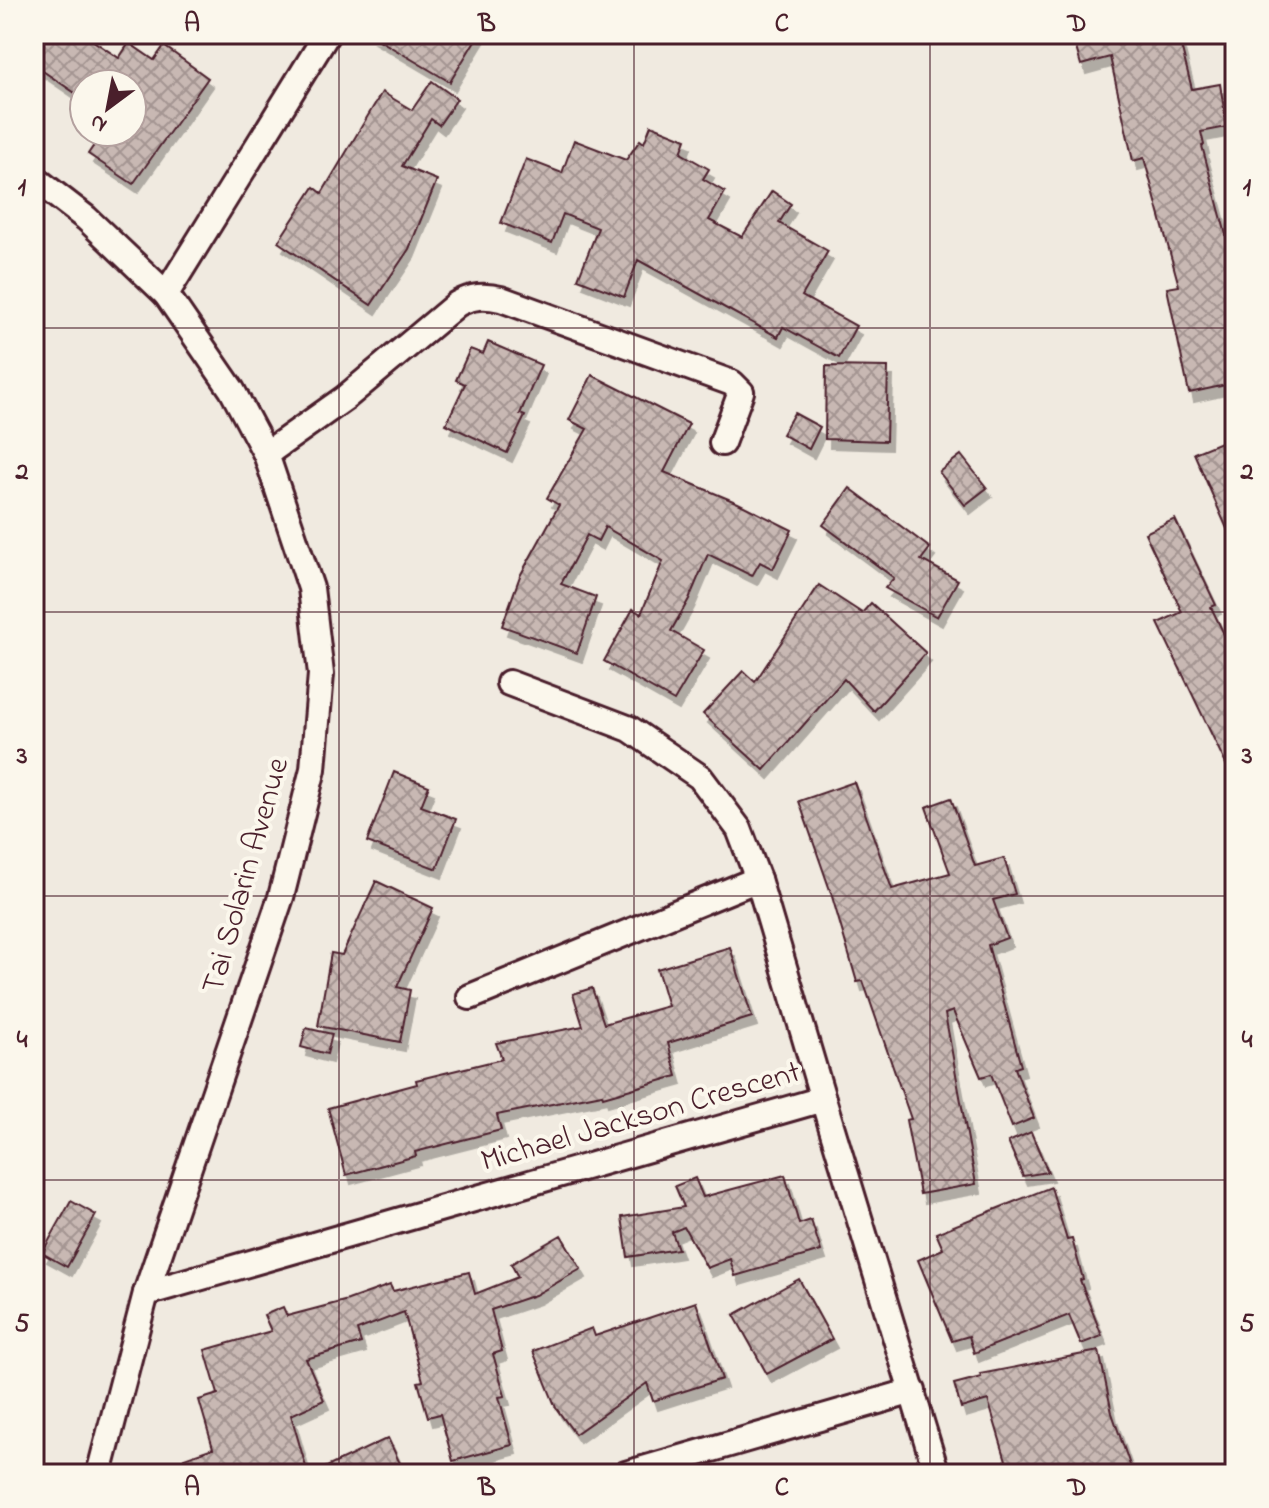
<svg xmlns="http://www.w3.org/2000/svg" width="1269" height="1508" font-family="'Indie Flower',sans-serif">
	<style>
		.building { fill: url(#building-cross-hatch); stroke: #4a1f2b; stroke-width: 2; filter: url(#shadow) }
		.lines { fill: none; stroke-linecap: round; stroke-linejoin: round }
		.street-casing { stroke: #4a1f2b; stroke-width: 30 }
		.street { stroke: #fbf7ec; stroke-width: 24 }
		.grid { fill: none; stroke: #4a1f2b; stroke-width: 2; stroke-opacity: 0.55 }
		.labels { text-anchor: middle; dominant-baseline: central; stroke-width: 8; stroke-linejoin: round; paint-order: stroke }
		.street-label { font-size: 32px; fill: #4a1f2b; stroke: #fbf7ec }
		.neatline { fill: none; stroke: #4a1f2b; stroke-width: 3 }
		.grid-label { font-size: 26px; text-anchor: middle; font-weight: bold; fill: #4a1f2b }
	</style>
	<defs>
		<pattern id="building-cross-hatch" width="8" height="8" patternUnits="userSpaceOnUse" patternTransform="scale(2)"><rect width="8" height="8" fill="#c8b8b3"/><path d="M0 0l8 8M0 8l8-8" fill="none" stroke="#a49592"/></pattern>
		<filter id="shadow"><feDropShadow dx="5" dy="9" stdDeviation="0" flood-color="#0004"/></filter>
	</defs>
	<rect width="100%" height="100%" fill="#f0eae0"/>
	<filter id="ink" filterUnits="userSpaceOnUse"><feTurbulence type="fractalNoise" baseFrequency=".0125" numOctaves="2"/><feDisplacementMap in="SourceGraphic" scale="16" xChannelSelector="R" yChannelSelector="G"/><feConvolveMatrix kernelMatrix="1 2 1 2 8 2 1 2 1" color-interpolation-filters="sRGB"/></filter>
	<g filter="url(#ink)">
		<g class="building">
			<path d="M34,34H83L119,58L129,43L154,60L164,46L208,78L133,184L88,154L103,132H132V84H84V99L34,65Z"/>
			<path d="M369,34H479L450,82Z"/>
			<path d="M1072,34H1178L1192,89L1220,84L1227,127L1201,132L1204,145L1202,146L1235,268V383L1189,393L1167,288L1179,286L1144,158L1133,161L1110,57L1081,65Z"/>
			<path d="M432,81L457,99L439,125L431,119L402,166L437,180L409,249L371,305L278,242L314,187L322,193L382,92L412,110Z"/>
			<path d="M651,125L686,139L681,153L709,169L703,179L725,192L709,220L742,237L772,191L791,204L779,223L828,251L802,296L856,326L839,358L783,327L778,337L638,260L624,297L578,279L598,228L563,214L552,243L501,223L526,159L562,173L574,140L626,160L640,140L644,143Z"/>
			<path d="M488,342L541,365L520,414L525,416L507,453L446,424L465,384L456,380L470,349L483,354Z"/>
			<path d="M826,366L888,367L886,441L825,439Z"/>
			<path d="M592,375L689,424L664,472L738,503L792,530L773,569L760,562L752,576L708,554L689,599L671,631L704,650L674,701L604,661L633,609L641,614L663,561L605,527L598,541L587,535L561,584L596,597L577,653L502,626L520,576L559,505L547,498L587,429L569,420Z"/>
			<path d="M794,413L820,427L809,449L782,434Z"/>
			<path d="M1235,436V547L1194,453Z"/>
			<path d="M961,455L987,488L965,505L939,472Z"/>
			<path d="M850,488L930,548L921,560L958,580L937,617L885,588L894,578L823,525Z"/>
			<path d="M1175,519L1216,605L1211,607L1235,657V783L1158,623L1182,612L1145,533Z"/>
			<path d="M819,585L862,613L871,603L926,653L874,711L844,679L764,770L703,714L743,671L755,682Z"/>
			<path d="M394,772L429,786L421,806L456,819L437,869L367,842Z"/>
			<path d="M854,782L892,889L950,873L926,807L951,798L975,866L1004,858L1015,894L993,900L1007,938L988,945L1021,1066L1015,1068L1034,1118L1012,1127L991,1074L981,1077L953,1011L945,1014L976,1184L920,1194L906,1120L911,1119L863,981L857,982L831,893L799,801Z"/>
			<path d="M376,881L433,908L397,987L410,990L400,1042L318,1026L331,953L342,955Z"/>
			<path d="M730,947L752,1017L668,1043L677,1076L603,1097L602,1094L497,1115L501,1130L415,1152L416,1156L346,1175L328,1108L417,1084L416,1080L502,1059L496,1043L583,1026L573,994L592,988L604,1024L668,1006L657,969Z"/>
			<path d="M306,1028L332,1034L327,1054L301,1047Z"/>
			<path d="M1031,1132L1048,1172L1023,1176L1008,1142Z"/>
			<path d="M785,1175L799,1224L811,1220L821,1251L735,1276L730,1259L707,1268L684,1227L672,1232L678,1249L628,1257L622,1217L684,1207L675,1186L695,1178L703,1197Z"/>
			<path d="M1051,1187L1067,1240L1072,1239L1083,1279L1080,1280L1102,1336L1081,1344L1069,1315L974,1353L969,1336L952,1341L918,1260L943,1249L936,1233Z"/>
			<path d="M71,1201L96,1215L67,1267L42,1253Z"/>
			<path d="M561,1235L581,1269L535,1295L491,1310L502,1351L493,1354L505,1396L499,1397L512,1445L453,1461L440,1414L428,1417L418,1382L423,1381L404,1312L357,1330L361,1343L306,1359L324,1400L291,1415L308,1474H190L184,1458L213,1448L199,1400L218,1394L205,1350L271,1331L264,1315L283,1307L287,1316L348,1300L390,1285L393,1291L469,1272L475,1294L518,1277L511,1264Z"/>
			<path d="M799,1279L832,1339L767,1374L734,1315Z"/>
			<path d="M696,1302L722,1379L653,1401L647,1383L575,1434L556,1408L533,1351L592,1328L595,1336Z"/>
			<path d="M1099,1351L1112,1413L1133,1474H1010L988,1400L961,1408L954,1384L981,1377L980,1374Z"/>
			<path d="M388,1438L405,1474H312Z"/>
		</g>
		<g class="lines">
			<defs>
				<g id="street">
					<path d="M34,178L86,218L166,294L232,390L266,454L311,588L321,674L313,769L281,897L146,1293L99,1474"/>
					<path d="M166,294L327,34"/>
					<path d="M266,454L345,398L457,304C472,296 484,295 501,299L732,383L741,392L722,443"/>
					<path d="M509,683L630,729L700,777L739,829L758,879L823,1099"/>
					<path d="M470,997L758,879"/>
					<path d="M146,1293L823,1099L937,1474"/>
					<path d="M626,1474L913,1391"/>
				</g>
			</defs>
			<use href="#street" class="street-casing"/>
			<use href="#street" class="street"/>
		</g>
	</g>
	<path class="grid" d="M339,34V1474M634,34V1474M930,34V1474M34,328H1235M34,612H1235M34,896H1235M34,1180H1235"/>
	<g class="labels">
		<g class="street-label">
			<text transform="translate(247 876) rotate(-74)">Tai Solarin Avenue</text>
			<text transform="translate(641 1118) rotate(-16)">Michael Jackson Crescent</text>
		</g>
	</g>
	<rect width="1269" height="1508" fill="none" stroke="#fbf7ec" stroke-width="88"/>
	<g transform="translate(108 108) rotate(212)"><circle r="38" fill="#fbf7ec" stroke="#b4a19f" stroke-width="2"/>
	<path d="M0-6L14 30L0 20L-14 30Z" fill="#4a1f2b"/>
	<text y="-12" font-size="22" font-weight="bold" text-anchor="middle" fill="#4a1f2b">N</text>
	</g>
	<rect x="44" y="44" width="1181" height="1420" class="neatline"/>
	<g class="grid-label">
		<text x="192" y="31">A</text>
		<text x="487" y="31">B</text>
		<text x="782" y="31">C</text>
		<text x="1077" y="31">D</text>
		<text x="22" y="195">1</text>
		<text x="1247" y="195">1</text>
		<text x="22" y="479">2</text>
		<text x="1247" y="479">2</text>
		<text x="22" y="763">3</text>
		<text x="1247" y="763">3</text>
		<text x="22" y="1047">4</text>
		<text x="1247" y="1047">4</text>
		<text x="22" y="1331">5</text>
		<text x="1247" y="1331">5</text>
		<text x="192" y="1495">A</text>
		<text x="487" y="1495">B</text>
		<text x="782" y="1495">C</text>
		<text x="1077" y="1495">D</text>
	</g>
</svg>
